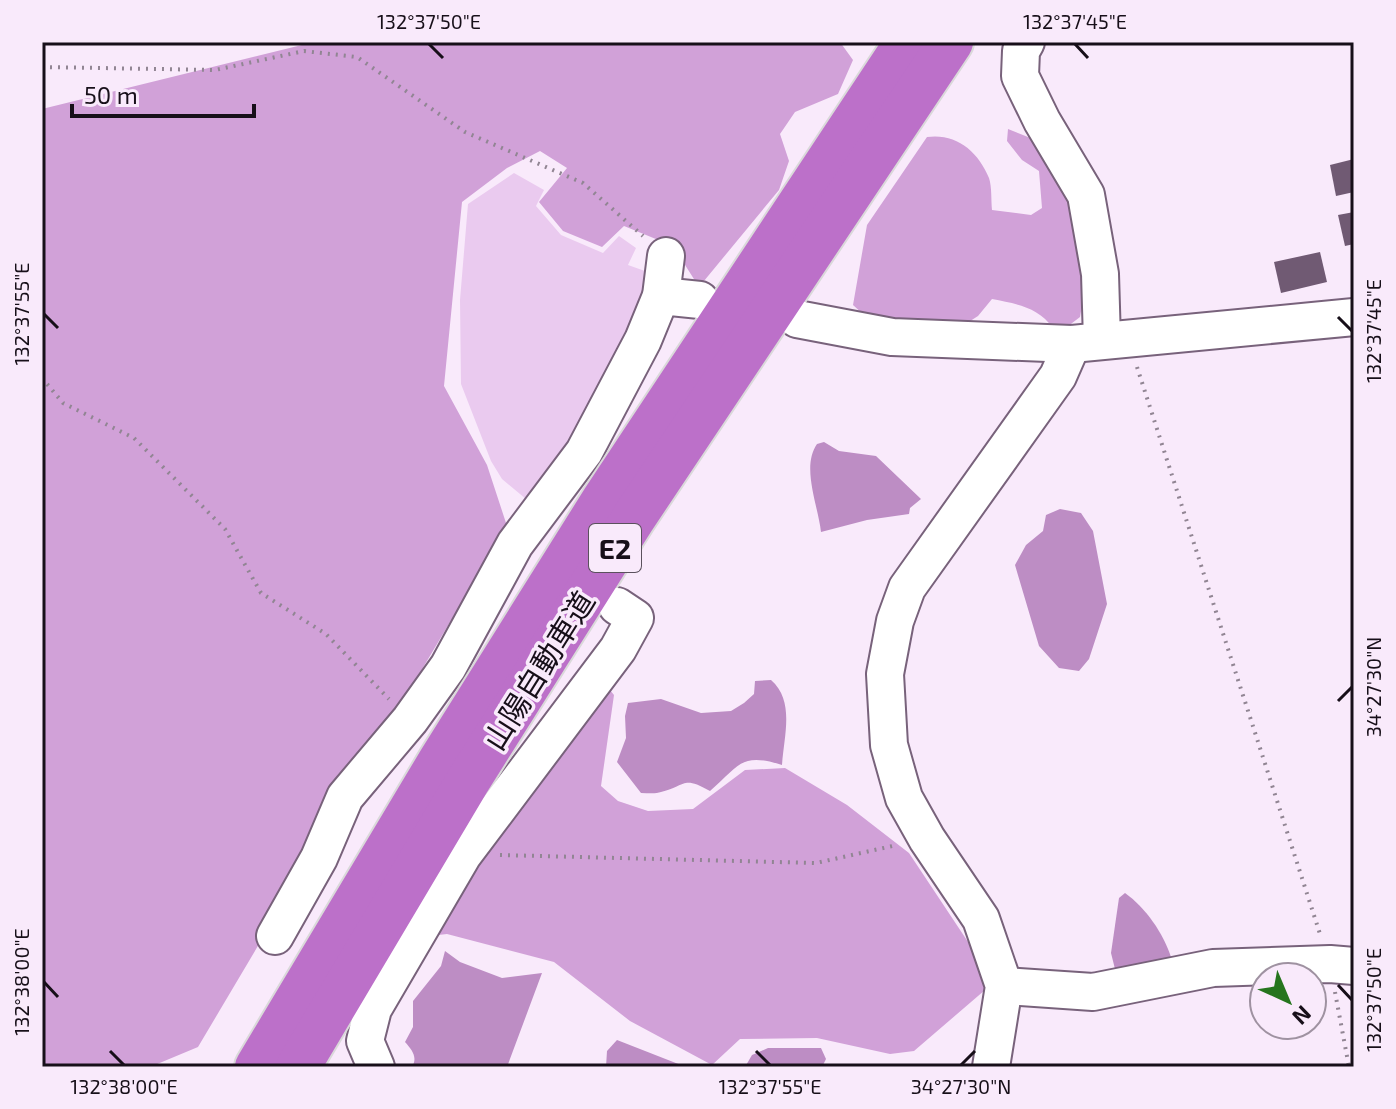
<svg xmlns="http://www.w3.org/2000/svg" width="1396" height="1109" font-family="'Exo 2','Noto Sans JP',sans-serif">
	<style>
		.green { fill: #eacaef }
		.forest { fill: #d1a1d8 }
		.water { fill: #bd8dc4 }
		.building { fill: #705a73 }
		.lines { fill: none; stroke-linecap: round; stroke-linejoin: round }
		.minor-casing { stroke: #78627b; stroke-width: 40 }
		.highway-casing { stroke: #dad9da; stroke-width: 48 }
		.path { stroke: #918593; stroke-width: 4; stroke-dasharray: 2 6; stroke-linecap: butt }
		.minor { stroke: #fff; stroke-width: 36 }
		.highway { stroke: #bc70c9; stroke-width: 44 }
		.ticks { fill: none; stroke: #170f19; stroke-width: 3 }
		.labels { text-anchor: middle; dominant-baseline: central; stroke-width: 7; stroke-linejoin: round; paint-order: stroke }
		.shield { fill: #f9eafb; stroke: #5b515d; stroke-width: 2 }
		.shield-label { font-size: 28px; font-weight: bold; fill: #170f19 }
		.street-label { font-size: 30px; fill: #170f19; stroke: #f9eafb }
		.neatline { fill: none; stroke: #170f19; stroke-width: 3 }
		.ticks-label { font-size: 20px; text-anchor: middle; fill: #170f19 }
	</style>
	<rect width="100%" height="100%" fill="#f9eafb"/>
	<path class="green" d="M514,173L544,190L536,206L561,235L603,253L619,236L636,248L628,265L659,276L646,322L532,504L502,479L491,461L461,384L460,300L468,204Z"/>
	<g class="forest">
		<path d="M314,42H840L853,60L838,94L795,112L780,134L789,161L779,190L699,287L673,246L624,226L602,247L563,231L539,202L567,168L540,151L507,168L462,202L444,386L487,465L507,526L198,1047L150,1067H42V109Z"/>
		<path d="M1008,129L1043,143L1070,204L1084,294L1080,317L1063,330L1053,328C1038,307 1017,304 992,299L978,316L964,325L920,326L864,315L853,305L867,225L927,137C956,133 978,151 989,178C992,187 991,200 992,210L1031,215L1042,208L1039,171L1022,160L1007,141Z"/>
		<path d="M605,684L614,695L601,786L618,801L648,811L693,809L745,770L785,768L847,805L909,853L986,969L985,990L914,1051L890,1054L817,1038L740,1039L712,1065L630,1021L554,962L447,934L421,937Z"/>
	</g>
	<g class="water">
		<path d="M824,442L839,451L876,456L921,499L910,508L909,514L867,520L821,532C818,505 801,467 817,444Z"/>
		<path d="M1060,509L1081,513L1093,531L1107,604L1089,659L1079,671L1059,668L1039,646L1015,565L1026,545L1043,531L1046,515Z"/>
		<path d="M771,680C795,701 784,735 782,765C741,752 740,765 710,791C682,775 686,786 661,792C656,794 648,793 641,793L617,762L626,738L625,716L628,703L661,699L701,713L731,711L744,703L754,694L755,681Z"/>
		<path d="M1125,893C1146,908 1163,933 1171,957L1115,969L1111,953L1119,898Z"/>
		<path d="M445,951L460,962L502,978L542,973L507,1067H412C418,1057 412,1050 405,1042L413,1027V1001L441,966Z"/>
		<path d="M617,1040L686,1067H606L607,1051Z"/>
		<path d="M768,1048H821L826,1059L822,1067H745L752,1055Z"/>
	</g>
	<g class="building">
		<path d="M1354,159V192L1336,196L1330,165Z"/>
		<path d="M1354,212V244L1345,246L1338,215Z"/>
		<path d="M1320,252L1327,282L1281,293L1274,262Z"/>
	</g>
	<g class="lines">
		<defs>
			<g id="minor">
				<path d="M1026,42L1021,51L1020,76L1042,121L1086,195L1100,274L1102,340"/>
				<path d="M661,296L700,300"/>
				<path d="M797,319L892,337L1072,344L1354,317"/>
				<path d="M275,936L319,858L345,797L410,720L448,667L515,544L584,452L643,340L661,296L666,256"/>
				<path d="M1004,986L1093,992L1213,968L1330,964L1354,966"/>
				<path d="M376,1067L365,1041L373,1009L463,855L618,649L635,618L617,606"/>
				<path d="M991,1067L1004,986L981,919L927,839L904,798L889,745L885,674L895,621L907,588L1058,376L1072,344"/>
			</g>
			<g id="highway">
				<path d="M257,1067L440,761L603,501L907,42"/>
				<path d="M298,1067L468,781L633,519L951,42"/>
			</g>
		</defs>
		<use href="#minor" class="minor-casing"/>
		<use href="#highway" class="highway-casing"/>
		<g class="path">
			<path d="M42,67L215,70L304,51L357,57L465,132L583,183L643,236"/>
			<path d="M1137,367L1321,937"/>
			<path d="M42,378L63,403L134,438L225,529L261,593L326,634L389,699"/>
			<path d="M500,855L816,863L897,845"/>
			<path d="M1335,992L1349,1067"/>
		</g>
		<use href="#minor" class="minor"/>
		<use href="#highway" class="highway"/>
	</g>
	<path class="ticks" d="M429,44L443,58M1075,44L1088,58M44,314L58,328M1338,317L1352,331M1338,701L1352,687M44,982L58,997M1338,985L1352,1000M110,1051L124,1065M756,1051L770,1065M961,1065L975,1051"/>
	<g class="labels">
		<rect class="shield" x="589" y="524" width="52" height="48" rx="6"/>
		<g class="shield-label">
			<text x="615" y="548">E2</text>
		</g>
		<g class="street-label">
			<text transform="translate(538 670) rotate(-58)">山陽自動車道</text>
		</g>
	</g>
	<rect width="1396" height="1109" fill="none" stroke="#f9eafb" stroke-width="88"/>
	<g transform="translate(1288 1001) rotate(136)"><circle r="38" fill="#f9eafb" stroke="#9f92a1" stroke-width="2"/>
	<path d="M0-6L14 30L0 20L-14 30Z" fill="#26751e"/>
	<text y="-12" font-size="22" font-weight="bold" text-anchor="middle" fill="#170f19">N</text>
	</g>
	<path d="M72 104v12h182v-12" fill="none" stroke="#170f19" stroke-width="4"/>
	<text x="84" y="104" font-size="24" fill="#170f19" stroke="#f9eafb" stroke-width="6" paint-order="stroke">50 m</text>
	<rect x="44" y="44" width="1308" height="1021" class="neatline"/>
	<g class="ticks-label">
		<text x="429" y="29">132°37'50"E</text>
		<text x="1075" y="29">132°37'45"E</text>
		<text transform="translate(22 314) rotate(-90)" y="7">132°37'55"E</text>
		<text transform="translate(1374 331) rotate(-90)" y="7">132°37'45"E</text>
		<text transform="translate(1374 687) rotate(-90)" y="7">34°27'30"N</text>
		<text transform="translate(22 982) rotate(-90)" y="7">132°38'00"E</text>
		<text transform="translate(1374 1000) rotate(-90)" y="7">132°37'50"E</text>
		<text x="124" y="1094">132°38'00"E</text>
		<text x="770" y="1094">132°37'55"E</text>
		<text x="961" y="1094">34°27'30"N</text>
	</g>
</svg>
